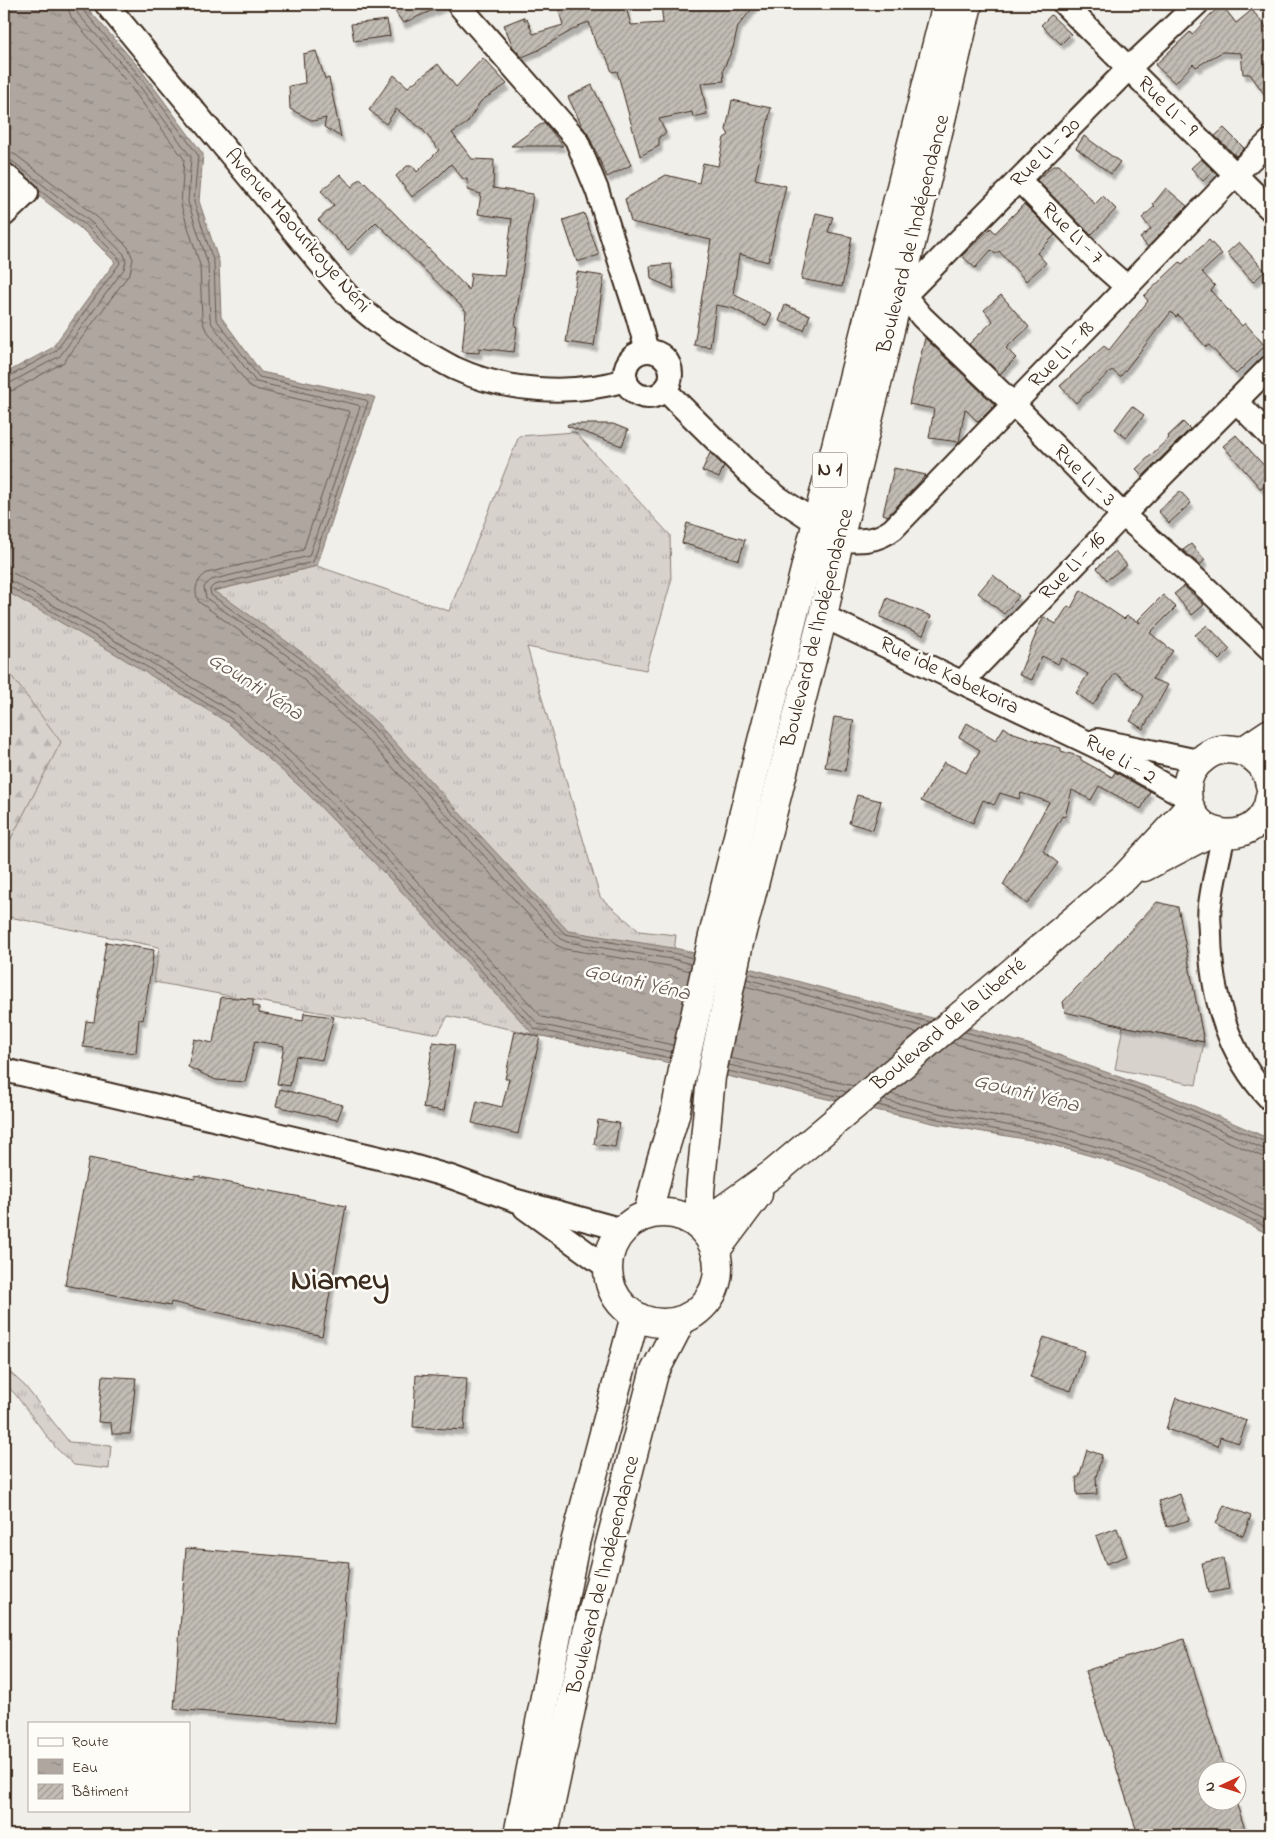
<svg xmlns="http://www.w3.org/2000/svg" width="1274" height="1839" font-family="'Indie Flower',sans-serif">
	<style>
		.grass { fill: url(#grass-tufts); stroke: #897e75 }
		.forest { fill: url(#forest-firs); stroke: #897e75 }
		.garden { fill: #d7d2cc; stroke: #897e75 }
		.water { fill: url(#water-ripples); stroke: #80746b }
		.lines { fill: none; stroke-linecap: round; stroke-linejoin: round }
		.shore { stroke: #695c52; stroke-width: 1 }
		.building { fill: url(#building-hatch); stroke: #3b2a1e; filter: url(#shadow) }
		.minor-casing { stroke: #3b2a1e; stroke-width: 26 }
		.major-casing { stroke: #3b2a1e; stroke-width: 31 }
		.highway-casing { stroke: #3b2a1e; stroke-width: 31 }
		.minor { stroke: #fdfcf7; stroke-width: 22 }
		.major { stroke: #fdfcf7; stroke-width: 28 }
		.highway { stroke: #fdfcf7; stroke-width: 28 }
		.labels { text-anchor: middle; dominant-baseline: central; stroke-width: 5; stroke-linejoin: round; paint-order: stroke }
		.shield { fill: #fdfcf7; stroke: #75695f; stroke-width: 1 }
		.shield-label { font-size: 20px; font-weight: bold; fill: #3b2a1e }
		.street-label { font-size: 21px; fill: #3b2a1e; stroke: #fdfcf7 }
		.water-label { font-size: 22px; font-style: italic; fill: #63554b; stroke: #fdfcf7 }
		.town-label { font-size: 31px; font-weight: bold; fill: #3b2a1e; stroke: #fdfcf7 }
	</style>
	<defs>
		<pattern id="grass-tufts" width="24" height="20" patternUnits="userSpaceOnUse" patternTransform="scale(1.25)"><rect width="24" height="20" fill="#d7d2cc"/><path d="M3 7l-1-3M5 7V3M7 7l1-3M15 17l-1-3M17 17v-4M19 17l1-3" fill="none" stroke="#b9b4af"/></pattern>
		<pattern id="forest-firs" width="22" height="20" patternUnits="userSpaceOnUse" patternTransform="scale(1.25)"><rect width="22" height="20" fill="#d7d2cc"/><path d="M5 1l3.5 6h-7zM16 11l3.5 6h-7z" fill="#b9b4af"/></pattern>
		<pattern id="water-ripples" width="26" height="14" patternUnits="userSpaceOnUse" patternTransform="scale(1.25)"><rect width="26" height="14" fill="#aea69f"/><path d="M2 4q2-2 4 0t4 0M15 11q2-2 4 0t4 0" fill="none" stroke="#8f8781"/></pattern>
		<pattern id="building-hatch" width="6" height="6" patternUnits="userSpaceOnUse" patternTransform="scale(1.25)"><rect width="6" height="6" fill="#c1bcb4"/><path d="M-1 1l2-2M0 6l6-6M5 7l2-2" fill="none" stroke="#9e9992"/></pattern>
		<filter id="shadow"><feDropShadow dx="3" dy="5.5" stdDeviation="1" flood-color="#0004"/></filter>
	</defs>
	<rect width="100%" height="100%" fill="#f1efea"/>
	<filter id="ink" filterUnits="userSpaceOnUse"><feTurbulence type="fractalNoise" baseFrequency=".02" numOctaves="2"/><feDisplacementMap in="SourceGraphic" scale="10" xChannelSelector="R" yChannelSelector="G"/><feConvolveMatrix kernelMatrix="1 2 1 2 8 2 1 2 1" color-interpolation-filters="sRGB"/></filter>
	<g filter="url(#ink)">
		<g class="grass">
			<path d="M575,432L670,535L671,582L646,670L527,647L600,897L639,931L676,935L661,1061L448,1016L438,1034L154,982L159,947L4,916V485L213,591L317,566L449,611L519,436Z"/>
			<path d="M4,1367L25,1386L69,1442L111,1445L109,1469L74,1465L56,1448L15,1394L4,1383Z"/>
		</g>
		<path class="forest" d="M4,666L61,742L4,852Z"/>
		<path class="garden" d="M1123,1026L1204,1042L1196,1085L1115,1069Z"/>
		<path class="water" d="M4,4H84L141,70L203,154L199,201L219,262L221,317L261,372L375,397L345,481L317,566L213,591L227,599L304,654L377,723L568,931L679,949L1028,1044L1164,1093L1270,1139V1235L1166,1183L1102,1159L1042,1142L937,1124L661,1061L533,1034L389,878L306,792L227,722L114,653L4,590V374L52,348L115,262L84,231L4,169Z"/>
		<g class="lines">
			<g class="shore">
				<path d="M67,4L71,17L127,82L184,159L181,205L200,265L202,319L205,328L251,388L348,411L350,412L303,550L207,573C196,580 193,591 199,602L291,668L364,736L556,945L565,949L675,967L690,971"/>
				<path d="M74,4L78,14L133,77L191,157L188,202L208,264L210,318L212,324L256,382L358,405L360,407L309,556L211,580L204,587L206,598L296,662L369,731L561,939L567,942L677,960L691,964"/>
				<path d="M81,4L83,10L137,73L198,155L194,202L214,263L216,319L259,377L366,400L368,402L313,562L214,585L210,589L211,595L300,658L373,727L565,934L678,954L693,958"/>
				<path d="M4,151L16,155L97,217L128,247L133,259L130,273L64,362L14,390L4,392"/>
				<path d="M4,159L12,161L92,223L124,254L126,261L124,269L60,356L10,383L4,384"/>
				<path d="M4,378L8,377L56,351L120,263L118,257L88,227L39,190"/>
				<path d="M4,572L15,574L123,636L239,707L320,779L403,866L542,1017L673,1045"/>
				<path d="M4,579L11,581L119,643L234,713L314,784L398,871L538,1024L672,1052"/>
				<path d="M4,586H8L116,648L230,718L310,789L393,875L535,1029L670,1058"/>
				<path d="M748,973L930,1022"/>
				<path d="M747,979L924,1027"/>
				<path d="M745,986L917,1033"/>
				<path d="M965,1032L1027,1049L1162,1097L1270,1144"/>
				<path d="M959,1037L1025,1055L1159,1103L1264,1149L1270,1150"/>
				<path d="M952,1043L1023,1062L1157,1110L1261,1156L1270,1157"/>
				<path d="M730,1058L854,1086"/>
				<path d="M729,1065L847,1092"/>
				<path d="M728,1071L841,1097"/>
				<path d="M891,1094L941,1106L1046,1124L1107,1141L1174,1166L1270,1214"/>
				<path d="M884,1100L939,1113L1045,1132L1105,1149L1171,1173L1270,1222"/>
				<path d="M878,1105L938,1119L1043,1138L1103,1155L1169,1178L1270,1229"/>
			</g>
		</g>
		<g class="building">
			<path d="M408,4H445V5L403,23L394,10Z"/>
			<path d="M557,4H625L631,25L663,23L661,4H756L738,26L733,48L723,70L724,81L701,83L707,114L693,117L692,112L659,119L666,133L659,137V146L640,156L617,71L612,72L606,56L596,45L589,22L578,26V27L539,49V50L522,57L513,47L504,25L524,17V21L527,19L533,34L563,25Z"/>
			<path d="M1222,5L1236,23L1252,10L1270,32V102L1250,74H1243L1241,53L1222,52L1196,67L1193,64L1175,83L1155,65L1190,32L1192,35L1210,15Z"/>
			<path d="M1051,15L1071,34L1061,44L1041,25Z"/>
			<path d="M387,20L390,36L354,41L351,24Z"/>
			<path d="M316,51L325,79L329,78L341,137L324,127L326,118L313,121L290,109L289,86L305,83L303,54Z"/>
			<path d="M483,58L507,84L481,101L467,123L452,133L472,159L494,160L493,188L533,194L515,326L517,327L514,352L479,348V353L462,352L466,311L376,222L348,250L318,220L334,205L321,191L340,174L352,187L360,178L469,290L471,273L504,276L512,219L478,214L481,194L468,190L467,179H463L451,164L438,177L412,197L396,176L407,166H413L417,172L439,150L422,129L396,109L386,124L369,110L394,75L408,87L438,64L456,87Z"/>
			<path d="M592,85L631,165L607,177L588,134L582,126L568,97Z"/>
			<path d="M732,100L771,108L755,179L786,186L768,262L739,254L733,294L772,314L766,326L732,308L716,305L710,347L694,345L711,240L631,222L625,199L666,175L699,183L703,163L718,166L724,138L729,135L726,130Z"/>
			<path d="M544,122L563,146H511Z"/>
			<path d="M1224,128L1244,148L1236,156L1215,136Z"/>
			<path d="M1084,136L1120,162L1111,174L1076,148Z"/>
			<path d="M1201,159L1214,171L1203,181L1191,168Z"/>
			<path d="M1054,165H1059L1095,204L1103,196L1116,209L1091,235L1037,180Z"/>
			<path d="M1166,188L1187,206L1148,247L1140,238L1151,229L1142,218L1155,206L1153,204Z"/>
			<path d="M1024,204L1055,235L1037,253L1046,263L1026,281L999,251L995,254L991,250L975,268L962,256L991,228L995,233Z"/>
			<path d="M584,213L599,255L577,262L563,220Z"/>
			<path d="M816,213L833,217L828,232L852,237L842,287L801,279Z"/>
			<path d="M1209,240L1222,254L1202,272L1215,286L1211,291L1242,326L1245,323L1265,346L1236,374L1209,345L1206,347L1178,315L1176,317L1171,312L1120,377L1112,370L1076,403L1060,386L1104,346L1109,350L1148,301L1144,296L1180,262L1182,264Z"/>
			<path d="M1239,242L1265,271L1253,282L1227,253Z"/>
			<path d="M671,264L674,289L651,279L650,266Z"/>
			<path d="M577,272L604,276L594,346L566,342Z"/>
			<path d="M1001,295L1029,327L1006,348L1016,358L1000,374L969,344L993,321L984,310Z"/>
			<path d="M785,305L810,315L804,330L779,321Z"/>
			<path d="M925,338L995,405L978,422L965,409L959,442L929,438L934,409L909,404Z"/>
			<path d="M1132,406L1144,415L1126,438L1115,429Z"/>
			<path d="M1183,422L1190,429L1143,476L1136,469L1169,438L1168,436Z"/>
			<path d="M568,424H613L628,430L622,446L567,426Z"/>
			<path d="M1236,435L1270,472V481L1261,489L1223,446Z"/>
			<path d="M710,453L724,466L719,478L702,471Z"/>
			<path d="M894,468L926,475L888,516L883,514Z"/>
			<path d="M1180,491L1191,503L1169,523L1158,511Z"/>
			<path d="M687,523L745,540L739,560L682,543Z"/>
			<path d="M1191,544L1205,560L1200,565L1183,550Z"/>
			<path d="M1115,551L1127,565L1107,580L1097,568Z"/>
			<path d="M993,575L1019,596L1004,614L978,593Z"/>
			<path d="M1184,586L1204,605L1192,615L1174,594Z"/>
			<path d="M1081,590L1124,619L1127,616L1140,623L1138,620L1163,595L1176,607L1150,633L1173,651L1152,679L1168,685L1143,729L1130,721L1144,696L1115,673L1093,705L1076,693L1088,674L1061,658L1058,664L1042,656L1032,680L1019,675L1036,634L1035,633L1044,617L1056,624L1068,606L1071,608Z"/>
			<path d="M887,598L931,616L923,635L880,617Z"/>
			<path d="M1207,625L1230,649L1219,660L1195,635Z"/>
			<path d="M834,717L854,720L845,771L825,767Z"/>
			<path d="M967,723L996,740L1004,727L1011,732L1038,741V742L1061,748V751L1081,757V760L1112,777L1115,772L1150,792L1141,809L1099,786L1091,800L1072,790L1065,817L1062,816L1043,851L1058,863L1027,904L1003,885L1049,802L1021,793L1019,799L1000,793L994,805L983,800L973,823L921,801L944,762L966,773L980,750L959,737Z"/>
			<path d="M857,795L881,801L873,830L849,823Z"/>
			<path d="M1157,902L1178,907L1204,1042L1123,1026L1065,1012L1063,1002Z"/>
			<path d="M106,942L154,950L143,1020L139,1019L136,1053L83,1047L86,1021L94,1022Z"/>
			<path d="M221,997L253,999V1006L259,1007V1013L303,1021L304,1013L334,1017L322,1060L296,1056L290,1086L277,1084L284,1046L255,1041L245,1082L216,1080L188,1067L194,1039L213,1043Z"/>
			<path d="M515,1031L540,1037L518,1134L472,1123L477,1101L502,1107L509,1079H505Z"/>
			<path d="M433,1042L455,1045L444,1111L423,1108Z"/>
			<path d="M280,1089L343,1105L337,1120L276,1106Z"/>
			<path d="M598,1120L619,1123L615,1147L594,1144Z"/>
			<path d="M89,1158L195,1179V1176L346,1206L322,1336L171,1302L170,1306L65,1285Z"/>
			<path d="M1044,1337L1085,1351L1071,1391L1030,1377Z"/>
			<path d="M416,1375L467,1378L464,1430L413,1427Z"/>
			<path d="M102,1376L136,1378L130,1434H112L111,1423L98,1422Z"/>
			<path d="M1176,1398L1247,1421L1239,1443L1220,1437L1218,1446L1166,1429Z"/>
			<path d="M1087,1450L1102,1455L1096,1477L1097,1494L1077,1495L1076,1477H1079Z"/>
			<path d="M1180,1494L1189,1520L1167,1527L1159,1501Z"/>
			<path d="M1224,1505L1251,1516L1243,1536L1216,1524Z"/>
			<path d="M1117,1528L1127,1556L1106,1564L1096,1536Z"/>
			<path d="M186,1548L349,1562L335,1723L174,1709Z"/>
			<path d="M1223,1558L1229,1589L1208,1593L1202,1563Z"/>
			<path d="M1184,1639L1226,1772H1206V1802H1236L1247,1835H1138L1085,1671Z"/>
		</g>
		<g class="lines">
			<defs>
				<g id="minor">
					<path d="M106,4L324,268C334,280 344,292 355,303C374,321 397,336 420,349C431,355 442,362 454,368C505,392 572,396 626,380"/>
					<path d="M458,4L576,139L597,190L638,318L647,351"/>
					<path d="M1064,4L1270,209"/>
					<path d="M4,174L27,193L4,215"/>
					<path d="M1019,180L1101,264L1127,287"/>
					<path d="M902,281L908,300L922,317L1014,405L1123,515L1205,587L1270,649"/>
					<path d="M906,294L1129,68L1197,4"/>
					<circle cx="648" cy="374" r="23"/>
					<path d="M665,390L758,482L779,498L817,523"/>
					<path d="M1236,401L1270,436"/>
					<path d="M839,540C860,541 876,542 893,529L1235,175L1270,141"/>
					<path d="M823,616L1097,747L1186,797"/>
					<path d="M962,682L1123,515L1270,367"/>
					<path d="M1097,740L1198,761"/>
					<path d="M1224,834C1219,857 1213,881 1210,905C1208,915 1210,925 1210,935C1211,995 1228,1055 1270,1099"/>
					<path d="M4,1070L409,1165L451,1177L514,1200L623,1230"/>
					<path d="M525,1208L608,1268"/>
				</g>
				<g id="major">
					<path d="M648,1214L661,1161L675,1115L683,1070L713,936L947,4"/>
					<path d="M700,1226V1191L711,1077L739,943L823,616L839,540L940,124L968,4"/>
				</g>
				<g id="highway">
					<path d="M1243,751L1270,733"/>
					<path d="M1270,785C1269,780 1267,774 1265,770C1253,750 1224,742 1205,757C1194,765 1187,775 1187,789C1186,844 1263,850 1270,796"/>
					<path d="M1144,867L1213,831"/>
					<circle cx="663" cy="1268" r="55"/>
					<path d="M700,1226L774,1173L1125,877L1189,808"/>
					<path d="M716,1250L758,1194"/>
					<path d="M518,1835L575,1543L635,1316"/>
					<path d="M544,1835L587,1633L654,1373L681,1321"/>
				</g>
			</defs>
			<use href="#minor" class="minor-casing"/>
			<use href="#major" class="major-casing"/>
			<use href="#highway" class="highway-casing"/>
			<use href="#minor" class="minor"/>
			<use href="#major" class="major"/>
			<use href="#highway" class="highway"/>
		</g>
	</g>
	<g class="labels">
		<rect class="shield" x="812.5" y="452.5" width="35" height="35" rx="4"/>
		<g class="shield-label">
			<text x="830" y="470">N 1</text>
		</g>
		<g class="street-label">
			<text transform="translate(1167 107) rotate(45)">Rue LI - 9</text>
			<text transform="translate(1046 153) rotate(-45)">Rue LI - 20</text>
			<text transform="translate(297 231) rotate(49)">Avenue Maourikoye Néni</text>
			<text transform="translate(914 234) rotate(-76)">Boulevard de l'Indépendance</text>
			<text transform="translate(1072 234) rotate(45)">Rue LI - 7</text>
			<text transform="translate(1062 355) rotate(-46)">Rue LI - 18</text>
			<text transform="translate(1084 476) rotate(45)">Rue LI - 3</text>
			<text transform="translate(1073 567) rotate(-46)">Rue LI - 16</text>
			<text transform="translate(818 628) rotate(-76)">Boulevard de l'Indépendance</text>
			<text transform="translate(949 676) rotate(26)">Rue ide Kabekoira</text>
			<text transform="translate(1120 760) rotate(30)">Rue Li - 2</text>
			<text transform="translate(949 1025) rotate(-40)">Boulevard de la Liberté</text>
			<text transform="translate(604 1575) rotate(-76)">Boulevard de l'Indépendance</text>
		</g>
		<g class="water-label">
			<text transform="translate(255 687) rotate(33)">Gounti Yéna</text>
			<text transform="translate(637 983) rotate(13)">Gounti Yéna</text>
			<text transform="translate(1026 1094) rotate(14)">Gounti Yéna</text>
		</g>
		<g class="town-label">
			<text x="340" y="1281">Niamey</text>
		</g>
	</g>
	<rect width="1274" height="1839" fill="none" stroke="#fdfcf7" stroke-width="20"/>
	<rect x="10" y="10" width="1254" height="1819" fill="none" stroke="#3b2a1e" stroke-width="2" filter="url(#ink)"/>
	<rect x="28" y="1722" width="162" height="90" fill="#fdfcf7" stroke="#afa8a0"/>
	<rect x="38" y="1738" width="25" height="8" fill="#fdfcf7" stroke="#afa8a0"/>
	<text x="72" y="1746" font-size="15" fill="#3b2a1e">Route</text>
	<rect x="38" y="1759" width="25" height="15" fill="url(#water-ripples)" stroke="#afa8a0"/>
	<text x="72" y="1772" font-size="15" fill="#3b2a1e">Eau</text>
	<rect x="38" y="1784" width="25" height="15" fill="url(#building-hatch)" stroke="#afa8a0"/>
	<text x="72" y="1796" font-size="15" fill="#3b2a1e">Bâtiment</text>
	<g transform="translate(1222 1786) rotate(266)"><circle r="24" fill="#fdfcf7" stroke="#afa8a0"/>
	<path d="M0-4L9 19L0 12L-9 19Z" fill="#c8321e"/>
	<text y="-8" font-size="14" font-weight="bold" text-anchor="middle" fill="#3b2a1e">N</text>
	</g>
</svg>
